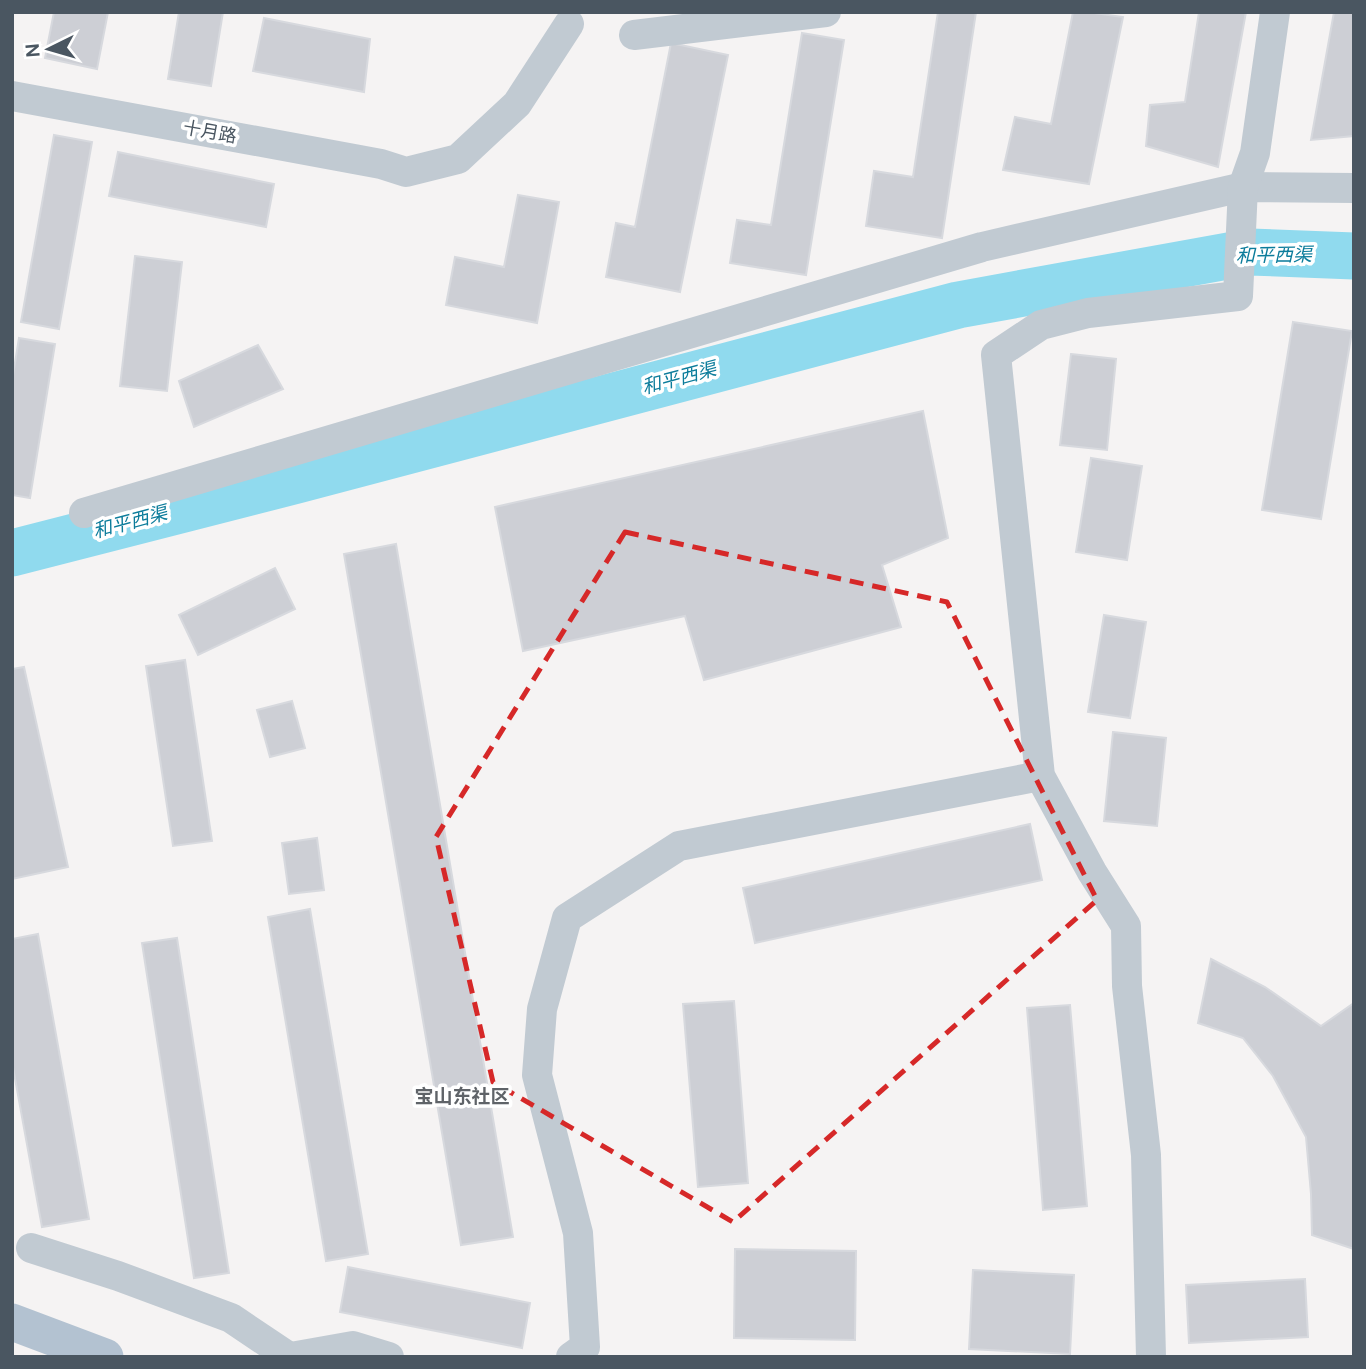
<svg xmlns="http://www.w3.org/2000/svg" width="1366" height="1369" font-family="'DM Sans','Noto Sans SC',sans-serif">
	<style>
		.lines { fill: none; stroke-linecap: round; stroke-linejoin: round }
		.river { stroke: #90daee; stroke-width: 47 }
		.building { fill: #cdcfd5; stroke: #d7d9de; stroke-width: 2 }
		.minor { stroke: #c1cad2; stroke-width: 30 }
		.major { stroke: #b3c2d1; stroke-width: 37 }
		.marked { fill: none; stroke: #d62828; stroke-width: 5; stroke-dasharray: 14 9; stroke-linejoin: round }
		.labels { text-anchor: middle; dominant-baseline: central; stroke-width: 7; stroke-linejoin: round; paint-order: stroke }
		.street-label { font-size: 18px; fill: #4a5661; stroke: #fff }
		.water-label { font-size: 19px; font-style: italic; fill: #0c7c9b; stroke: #fff }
		.neighbourhood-label { font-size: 19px; font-weight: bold; fill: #5f6368; stroke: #fff }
	</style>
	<rect width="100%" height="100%" fill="#f5f3f3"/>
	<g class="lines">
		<path class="river" d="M12,553L297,480L958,305L1250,252L1354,256"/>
	</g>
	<g class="building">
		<path d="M54,12H108L97,69L45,58Z"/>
		<path d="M179,12H223L211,86L168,79Z"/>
		<path d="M938,12H976L942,238L866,226L874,171L913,177Z"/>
		<path d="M1073,12H1087L1123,17L1089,184L1003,170L1015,117L1051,124Z"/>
		<path d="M1199,12H1246L1218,167L1146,146L1150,105L1185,102Z"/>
		<path d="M1334,12H1354V136L1311,140Z"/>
		<path d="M264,18L370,39L364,92L253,71Z"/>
		<path d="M802,33L844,40L806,275L730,263L737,220L771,225Z"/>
		<path d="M671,43L728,55L680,292L606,277L616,223L635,227Z"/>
		<path d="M54,135L92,142L59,329L21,322Z"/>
		<path d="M118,152L274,184L266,227L109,196Z"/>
		<path d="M518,195L559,202L537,323L446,305L455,257L504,267Z"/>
		<path d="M135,256L182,262L167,391L120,386Z"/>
		<path d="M1293,322L1352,331L1321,519L1262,510Z"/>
		<path d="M19,338L55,344L30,498L12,495V381Z"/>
		<path d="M258,345L283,389L194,427L179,381Z"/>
		<path d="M1071,354L1116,359L1107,450L1060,445Z"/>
		<path d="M923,411L948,538L882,565L901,627L704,680L685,616L523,651L495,507Z"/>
		<path d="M1091,458L1142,466L1127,560L1076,552Z"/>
		<path d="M396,544L513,1237L461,1245L344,554Z"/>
		<path d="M275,568L295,609L198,655L179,615Z"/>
		<path d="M1104,615L1146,622L1130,718L1088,712Z"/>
		<path d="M185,660L212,841L173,846L146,666Z"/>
		<path d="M24,667L68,867L12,879V669Z"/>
		<path d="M292,701L305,748L270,757L257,710Z"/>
		<path d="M1113,732L1166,738L1157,826L1104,821Z"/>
		<path d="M1030,824L1042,880L755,943L743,888Z"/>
		<path d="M317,838L324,890L289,894L282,843Z"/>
		<path d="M310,909L368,1254L326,1261L268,917Z"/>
		<path d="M38,934L89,1219L42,1227L12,1062V939Z"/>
		<path d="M177,938L229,1273L194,1278L142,943Z"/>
		<path d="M1211,959L1265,987L1321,1026L1354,1003V1249L1312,1235L1311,1194L1306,1137L1273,1076L1243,1038L1198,1023Z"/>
		<path d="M734,1001L748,1183L698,1187L683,1004Z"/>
		<path d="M1070,1005L1087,1206L1043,1210L1027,1008Z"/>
		<path d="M735,1249L856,1251L855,1340L734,1338Z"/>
		<path d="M348,1267L530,1303L522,1348L340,1312Z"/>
		<path d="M973,1270L1074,1275L1070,1354L969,1349Z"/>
		<path d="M1305,1279L1308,1337L1189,1343L1186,1285Z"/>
	</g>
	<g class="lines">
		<g class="minor">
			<path d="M634,35L826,12"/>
			<path d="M12,96L381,164L406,172L458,159L517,104L569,24"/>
			<path d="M84,513L982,247L1243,187L1354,188"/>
			<path d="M31,1248L118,1276L231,1318L289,1357"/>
			<path d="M291,1357L353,1346L389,1357"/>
			<path d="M571,1357L585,1347L578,1233L537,1075L542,1009L567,918L679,846L1040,776"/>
			<path d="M1151,1357L1146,1155L1127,986L1126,926L1092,872L1040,776L996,355L1041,325L1088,313L1238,296L1243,187L1255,153L1275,12"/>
		</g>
		<path class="major" d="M12,1322L105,1357"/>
	</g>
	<path class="marked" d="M625,532L947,602L1097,900L733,1222L493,1082L436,837Z"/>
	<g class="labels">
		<g class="street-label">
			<text transform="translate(210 132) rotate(10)">十月路</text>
		</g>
		<g class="water-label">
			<text transform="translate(1274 255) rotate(-1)">和平西渠</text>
			<text transform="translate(679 378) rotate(-15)">和平西渠</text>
			<text transform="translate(130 522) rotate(-15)">和平西渠</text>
		</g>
		<g class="neighbourhood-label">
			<text x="462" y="1096">宝山东社区</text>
		</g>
	</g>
	<rect width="1366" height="1369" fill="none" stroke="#4a5661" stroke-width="28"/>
	<g transform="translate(49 49) rotate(265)" stroke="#ffffff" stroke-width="5" paint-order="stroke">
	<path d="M0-5L12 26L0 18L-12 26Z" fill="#4a5661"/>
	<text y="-10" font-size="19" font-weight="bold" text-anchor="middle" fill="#4a5661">N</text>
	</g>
</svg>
